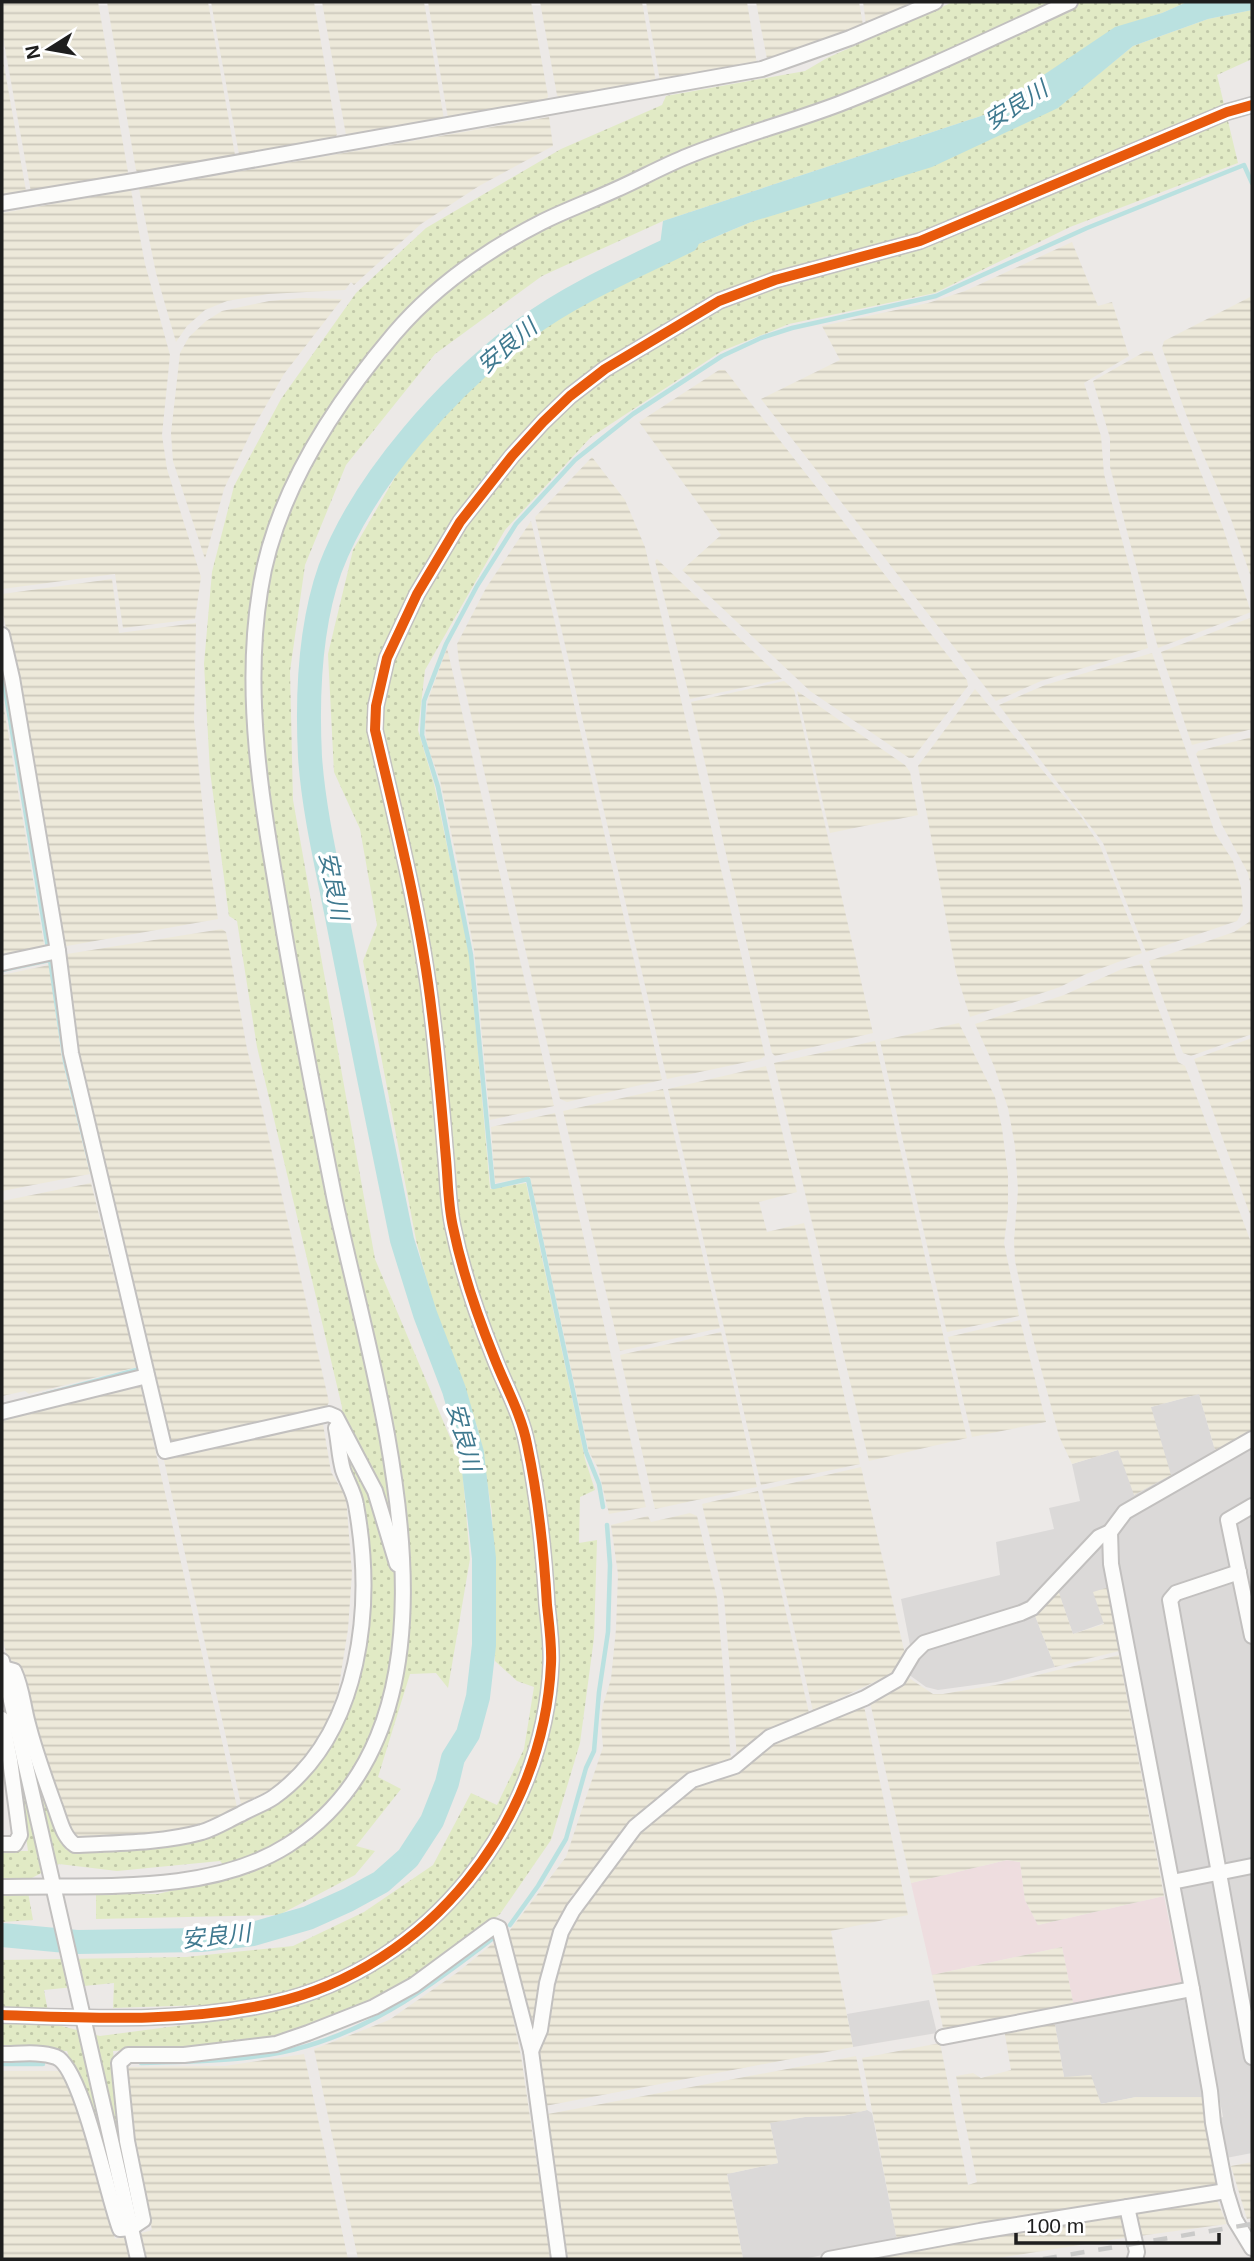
<svg xmlns="http://www.w3.org/2000/svg" width="1254" height="2261" font-family="Helvetica,'Noto Sans JP',sans-serif">
	<style>
		.residential { fill: #dbd9d8 }
		.commercial { fill: #eedddf }
		.farmland { fill: url(#farmland-rules) }
		.grass { fill: url(#grass-dots); fill-rule: evenodd }
		.water { fill: #bae1e0 }
		.lines { fill: none; stroke-linecap: round; stroke-linejoin: round }
		.stream { stroke: #bae1e0; stroke-width: 4.5 }
		.river { stroke: #bae1e0; stroke-width: 24 }
		.minor-casing { stroke: #c2c0bf; stroke-width: 18 }
		.minor { stroke: #fcfcfb; stroke-width: 14 }
		.rail { stroke: #cacac9; stroke-width: 4.5; stroke-dasharray: 14 14; stroke-linecap: butt }
		.cycleway-casing { stroke: #fff; stroke-width: 15 }
		.cycleway { stroke: #e8590c; stroke-width: 10 }
		.labels { text-anchor: middle; dominant-baseline: central; stroke-width: 7; stroke-linejoin: round; paint-order: stroke }
		.water-label { font-size: 23px; font-style: italic; fill: #3f798f; stroke: #fff }
	</style>
	<defs>
		<pattern id="farmland-rules" width="6" height="5" patternUnits="userSpaceOnUse" patternTransform="scale(1.75)"><rect width="6" height="5" fill="#ede9da"/><path d="M0 2.5h6" fill="none" stroke="#cbc7bb"/></pattern>
		<pattern id="grass-dots" width="8" height="8" patternUnits="userSpaceOnUse" patternTransform="scale(1.75)"><rect width="8" height="8" fill="#e1eac5"/><path d="M2 2h.1M6 6h.1" fill="none" stroke="#c1c8a9" stroke-width="1.8" stroke-linecap="round"/></pattern>
	</defs>
	<rect width="100%" height="100%" fill="#ece9e7"/>
	<g class="residential">
		<path d="M1199,1394L1215,1450L1252,1431V2153L1226,2158L1218,2119L1223,2117L1136,1654L1110,1587L1104,1623L1073,1634L1057,1588L1034,1613L1055,1667L997,1682L938,1690L926,1687L908,1674L910,1645L901,1599L1000,1575L996,1542L1054,1529L1049,1508L1080,1501L1072,1464L1118,1450L1151,1407Z"/>
		<path d="M1184,1996L1203,2097H1136L1101,2104L1064,2077L1054,2019Z"/>
		<path d="M929,2000L937,2033L853,2047L847,2014Z"/>
		<path d="M867,2110L872,2113L897,2240L803,2259H743L727,2174L778,2163L770,2123L805,2117L843,2116Z"/>
	</g>
	<path class="commercial" d="M1007,1860L1020,1862L1025,1900L1038,1925L1164,1896L1182,1985L1074,2007L1062,1947L932,1975L911,1883Z"/>
	<g class="farmland">
		<path d="M2,2H98L128,172L125,175L31,192L2,32Z"/>
		<path d="M107,2H208L235,155L139,174L136,170Z"/>
		<path d="M211,2H314L337,135L334,138L239,154Z"/>
		<path d="M322,2H424L444,119L349,137L346,135Z"/>
		<path d="M428,2H531L548,96L546,102L448,118Z"/>
		<path d="M540,2H642L656,82L560,99L557,95Z"/>
		<path d="M646,2H747L757,64L660,81Z"/>
		<path d="M756,2H859L863,25L816,44L767,59Z"/>
		<path d="M863,2H916L866,24Z"/>
		<path d="M2,54L26,191L2,195Z"/>
		<path d="M549,117L553,146L479,186L421,224L354,285L351,282L345,290L268,294L227,301L205,310L187,326L176,342L156,273L139,189Z"/>
		<path d="M131,190L145,264L170,355L162,435L167,469L201,577L195,619L123,628L115,574L2,589V213Z"/>
		<path d="M1072,242L1098,306L1112,302L1129,356L1084,383L1101,436L1104,474L1131,573L1148,648L1041,681L996,701L761,399L840,360L822,326L928,303L965,291Z"/>
		<path d="M1252,296V580L1231,519L1187,417L1162,348L1164,341Z"/>
		<path d="M302,298L342,299L284,374L252,430L224,489L205,559L173,461L171,433L180,353L189,337L206,321L222,311L269,301Z"/>
		<path d="M1146,351L1152,352L1222,525L1251,612L1158,648L1110,467V438L1093,381Z"/>
		<path d="M719,370H725L967,680L968,686L913,758H909L810,691L682,570L721,535L639,422Z"/>
		<path d="M592,457L625,500L645,547L765,1056L761,1059L667,1079L535,517Z"/>
		<path d="M531,521L662,1080L567,1102L560,1099L459,663L457,644L486,588Z"/>
		<path d="M657,559L782,679L690,699L655,561Z"/>
		<path d="M112,579L119,633L196,623L194,721L206,840L218,919L67,946L61,943L18,681L2,610V594Z"/>
		<path d="M1250,618L1252,623V729L1192,745L1161,652Z"/>
		<path d="M447,648L554,1106L490,1120L474,950L458,865L440,780L427,745L425,725L428,700Z"/>
		<path d="M1152,653L1215,833L1233,861L1241,887L1243,910L1237,921L1146,952L1103,843L999,705L1045,685Z"/>
		<path d="M784,681L794,690L873,1033L775,1056L772,1053L691,702Z"/>
		<path d="M975,689L1082,818L1100,846L1142,953L1086,974L1060,987L970,1017L956,972L918,766Z"/>
		<path d="M797,691L905,765L910,772L918,815L830,833Z"/>
		<path d="M2,697L45,950L2,959Z"/>
		<path d="M1252,737V892L1248,873L1222,825L1196,754L1198,751Z"/>
		<path d="M1252,909V1034L1191,1056L1183,1053L1149,961L1234,932L1249,922Z"/>
		<path d="M222,929L226,932L247,1049L263,1113L329,1402L326,1408L174,1443L169,1438L79,1052L64,960L67,954Z"/>
		<path d="M1142,964L1178,1062L1185,1066L1252,1245V1431L1215,1450L1199,1394L1151,1407L1171,1475L1134,1495L1118,1450L1072,1464L1059,1436L1028,1320L1015,1261L1014,1241L1018,1190L1015,1146L1008,1108L994,1066L975,1024L1064,995L1122,969Z"/>
		<path d="M49,965L62,1059L90,1174L2,1191V975Z"/>
		<path d="M959,1023L995,1097L1002,1128L1008,1176V1210L1004,1243L1019,1316L947,1332L880,1041Z"/>
		<path d="M1252,1038V1220L1194,1059Z"/>
		<path d="M875,1041L967,1438L869,1461L774,1063Z"/>
		<path d="M766,1066L797,1192L759,1202L767,1232L804,1223L860,1464L761,1485L668,1089Z"/>
		<path d="M663,1089L720,1328L620,1351L563,1111Z"/>
		<path d="M555,1113L646,1507L609,1514L598,1468L589,1452L530,1177L495,1183L491,1127Z"/>
		<path d="M91,1183L137,1367L29,1394L25,1391L2,1396V1201Z"/>
		<path d="M1020,1320L1046,1422L972,1437L948,1337Z"/>
		<path d="M721,1332L757,1487L655,1509L620,1355Z"/>
		<path d="M138,1385L141,1388L237,1807L204,1825L133,1836L75,1838L71,1835L37,1733L20,1665L7,1658L2,1634V1417Z"/>
		<path d="M323,1424L331,1472L346,1497L352,1573L348,1629L338,1692L324,1729L302,1760L276,1787L241,1804L164,1460Z"/>
		<path d="M861,1467L905,1654L899,1667L887,1676L813,1711L762,1490Z"/>
		<path d="M758,1491L809,1713L768,1730L737,1757L724,1597L702,1504Z"/>
		<path d="M690,1513L697,1516L717,1598L731,1760L701,1771L672,1788L622,1829L601,1862L584,1884L571,1896L549,1953L535,2030L531,2036L507,1934L566,1857L603,1747L601,1723L603,1705L611,1679L616,1629L618,1574L611,1525L648,1516L651,1522Z"/>
		<path d="M1057,1587L1073,1634L1104,1624L1093,1592L1109,1587L1119,1651L1055,1667L1034,1613Z"/>
		<path d="M1119,1655L1164,1896L1038,1925L1025,1900L1020,1862L1007,1860L911,1883L870,1702L906,1676L933,1694H943L1001,1684Z"/>
		<path d="M864,1706L908,1915L831,1931L853,2047L545,2106L537,2066L549,1988L567,1933L577,1911L601,1884L631,1839L680,1798L700,1785L738,1770L771,1741Z"/>
		<path d="M497,1940L521,2056L551,2259H358L314,2049L389,2020L458,1972Z"/>
		<path d="M1062,1947L1074,2007L944,2033L932,1975Z"/>
		<path d="M1054,2019L1064,2077L1091,2075L1101,2104L1136,2097H1203L1219,2186L1216,2198L1227,2224L1117,2239L992,2259H855L897,2240L862,2058L940,2043L968,2185L977,2182L956,2076L973,2073L981,2078L1011,2070L1004,2029Z"/>
		<path d="M304,2054L348,2259H144L138,2234L152,2230L131,2120L126,2075L129,2067L225,2066Z"/>
		<path d="M856,2056L867,2110L843,2116L805,2117L770,2123L778,2163L727,2174L743,2259H564L543,2118L548,2114Z"/>
		<path d="M2,2071H64L78,2106L115,2239L126,2236L132,2259H2Z"/>
		<path d="M1252,2162V2218L1247,2219L1231,2166Z"/>
	</g>
	<g class="grass">
		<path d="M953,2H1187L1162,13L1115,28L984,115L663,221L542,276L435,354L346,465L305,565L290,671L293,800L375,1259L462,1466L470,1559L448,1688L436,1673L410,1674L378,1777L401,1789L356,1846L375,1851L355,1875L279,1915L96,1919V1894H158L233,1875L220,1861L117,1871L59,1864L26,1881L33,1920L2,1922V1851H28L13,1745L27,1742L66,1850L177,1843L276,1801L327,1754L355,1688L368,1615L343,1456L342,1407L257,1047L237,921L229,916L210,771L204,664L212,572L234,486L281,399L356,293L426,228L561,149L662,105L666,96L805,71L827,58Z"/>
		<path d="M1252,10V59L1217,75L1238,163L1070,227L935,293L789,324L722,351L591,437L505,530L425,670L418,730L434,784L469,950L490,1189L526,1183L585,1459L595,1490L580,1497L579,1543L597,1540L594,1638L580,1743L551,1840L500,1914L412,1980L345,2015L265,2042L113,2051L128,2179L113,2180L67,2051L2,2052V1960L186,1957L293,1946L364,1912L433,1865L471,1793L497,1805L524,1749L534,1687L517,1681L495,1661L492,1512L478,1429L438,1321L416,1240L363,961L377,925L360,829L334,772L328,654L353,550L416,441L540,325L658,261L751,222L1057,108L1133,46L1208,19ZM114,1983L113,2008L234,2004L237,2018L100,2036L50,2023L44,1990Z"/>
	</g>
	<path class="water" d="M1187,2H1252V10L1208,19L1133,46L1058,108L932,167L751,222L658,261L663,221L984,115L1115,27L1162,13Z"/>
	<g class="lines">
		<g class="stream">
			<path d="M2,671L50,960L2,970"/>
			<path d="M50,960L65,1061L92,1171"/>
			<path d="M43,1395L140,1369L139,1366"/>
			<path d="M603,1507L599,1484L586,1452L528,1179L493,1187L471,955L438,787L422,735L424,701L446,644L477,586L516,524L575,460L633,414L722,356L761,338L792,328L936,296L1087,228L1244,165L1252,183"/>
			<path d="M510,1925L538,1886L566,1839L586,1768L594,1751L599,1692L608,1632L610,1565L607,1525"/>
			<path d="M141,2063C196,2061 253,2062 307,2046C377,2026 435,1983 492,1939"/>
			<path d="M2,2064H43"/>
		</g>
		<path class="river" d="M2,1935L77,1942L201,1940L253,1934L308,1918L348,1900L381,1882L408,1858L432,1821L447,1783L453,1758L468,1734L478,1697L484,1645V1558L472,1453L454,1390L425,1314L402,1240C381,1137 360,1035 340,932C329,874 314,815 310,757C307,697 310,626 330,569C364,479 449,385 526,328C571,294 636,266 687,241"/>
		<defs>
			<g id="minor">
				<path d="M2,203L134,181L762,69L850,38L935,2"/>
				<path d="M2,635L12,678L58,951L71,1053L165,1451L329,1414L336,1417L375,1491L397,1564"/>
				<path d="M2,963L58,951"/>
				<path d="M2,1412L147,1376"/>
				<path d="M1252,1506L1228,1520L1252,1636"/>
				<path d="M1110,1532L1111,1564L1192,1989L1210,2091L1213,2123L1226,2191L1235,2220L1252,2248"/>
				<path d="M1239,1572L1176,1593L1170,1600L1252,2057"/>
				<path d="M2,1661L138,2259"/>
				<path d="M2,1669L3,1668L14,1671C22,1688 23,1706 28,1724C35,1752 45,1779 55,1807C60,1820 63,1837 75,1845C117,1843 162,1843 202,1832C215,1828 228,1820 241,1814C251,1808 264,1804 274,1797C363,1733 374,1604 356,1505C354,1492 347,1482 343,1470C339,1456 339,1442 336,1428"/>
				<path d="M2,1719L10,1760L20,1835L15,1844H2"/>
				<path d="M1172,1882L1252,1866"/>
				<path d="M2,1887C93,1884 208,1896 288,1845C490,1715 372,1382 334,1196C315,1100 296,1005 280,908C262,804 243,696 260,591C274,496 333,406 394,334C434,287 487,250 542,222C566,210 591,201 615,190C640,179 663,166 688,156C737,136 789,123 839,104C917,74 994,37 1070,2"/>
				<path d="M2,2015C93,2018 183,2023 273,2003C429,1968 544,1822 551,1664C552,1645 549,1624 547,1605C544,1552 538,1496 527,1444C521,1413 505,1386 494,1357C477,1315 462,1271 453,1227C448,1205 448,1181 446,1159C442,1111 438,1062 432,1014C421,918 397,824 375,730L376,706L387,658L417,594L460,522L512,456L543,422L570,396L605,369L719,301L775,280L920,241L1227,112L1252,105"/>
				<path d="M943,2037L1192,1989"/>
				<path d="M531,2051L540,2030L547,1983L561,1932L573,1910L635,1827L692,1780L735,1766L770,1737L865,1698L898,1679L913,1654L924,1643L1021,1613L1032,1608L1099,1537L1110,1532L1125,1512L1252,1439"/>
				<path d="M2,2054C19,2054 40,2051 56,2057C82,2067 108,2199 120,2229L131,2228L143,2220L127,2141L119,2063L128,2055H184L276,2044L308,2033L374,2007L414,1985L494,1926L499,1928L531,2051L559,2259"/>
				<path d="M1127,2207L1137,2252L1135,2259"/>
				<path d="M829,2259L980,2231L1226,2191"/>
			</g>
		</defs>
		<use href="#minor" class="minor-casing"/>
		<use href="#minor" class="minor"/>
		<path class="rail" d="M1043,2259L1252,2224"/>
		<defs>
			<path id="cycleway" d="M2,2015C93,2018 183,2023 273,2003C429,1968 544,1822 551,1664C552,1645 549,1624 547,1605C544,1552 538,1496 527,1444C521,1413 505,1386 494,1357C477,1315 462,1271 453,1227C448,1205 448,1181 446,1159C442,1111 438,1062 432,1014C421,918 397,824 375,730L376,706L387,658L417,594L460,522L512,456L543,422L570,396L605,369L719,301L775,280L920,241L1227,112L1252,105"/>
		</defs>
		<use href="#cycleway" class="cycleway-casing"/>
		<use href="#cycleway" class="cycleway"/>
	</g>
	<g class="labels">
		<g class="water-label">
			<text transform="translate(1016 105) rotate(-32)">安良川</text>
			<text transform="translate(507 346) rotate(-40)">安良川</text>
			<text transform="translate(334 886) rotate(79)">安良川</text>
			<text transform="translate(464 1437) rotate(75)">安良川</text>
			<text transform="translate(216 1936) rotate(-6)">安良川</text>
		</g>
	</g>
	<rect width="1254" height="2261" fill="none" stroke="#1e1e1e" stroke-width="7"/>
	<g transform="translate(49 49) rotate(259)" stroke="#ffffff" stroke-width="5" paint-order="stroke">
	<path d="M0-5L12 26L0 18L-12 26Z" fill="#1e1e1e"/>
	<text y="-10" font-size="19" font-weight="bold" text-anchor="middle" fill="#1e1e1e">N</text>
	</g>
	<path d="M1016 2233v10h203v-10" fill="none" stroke="#1e1e1e" stroke-width="3.5"/>
	<text x="1026" y="2233" font-size="21" fill="#1e1e1e" stroke="#ffffff" stroke-width="5" paint-order="stroke">100 m</text>
</svg>
